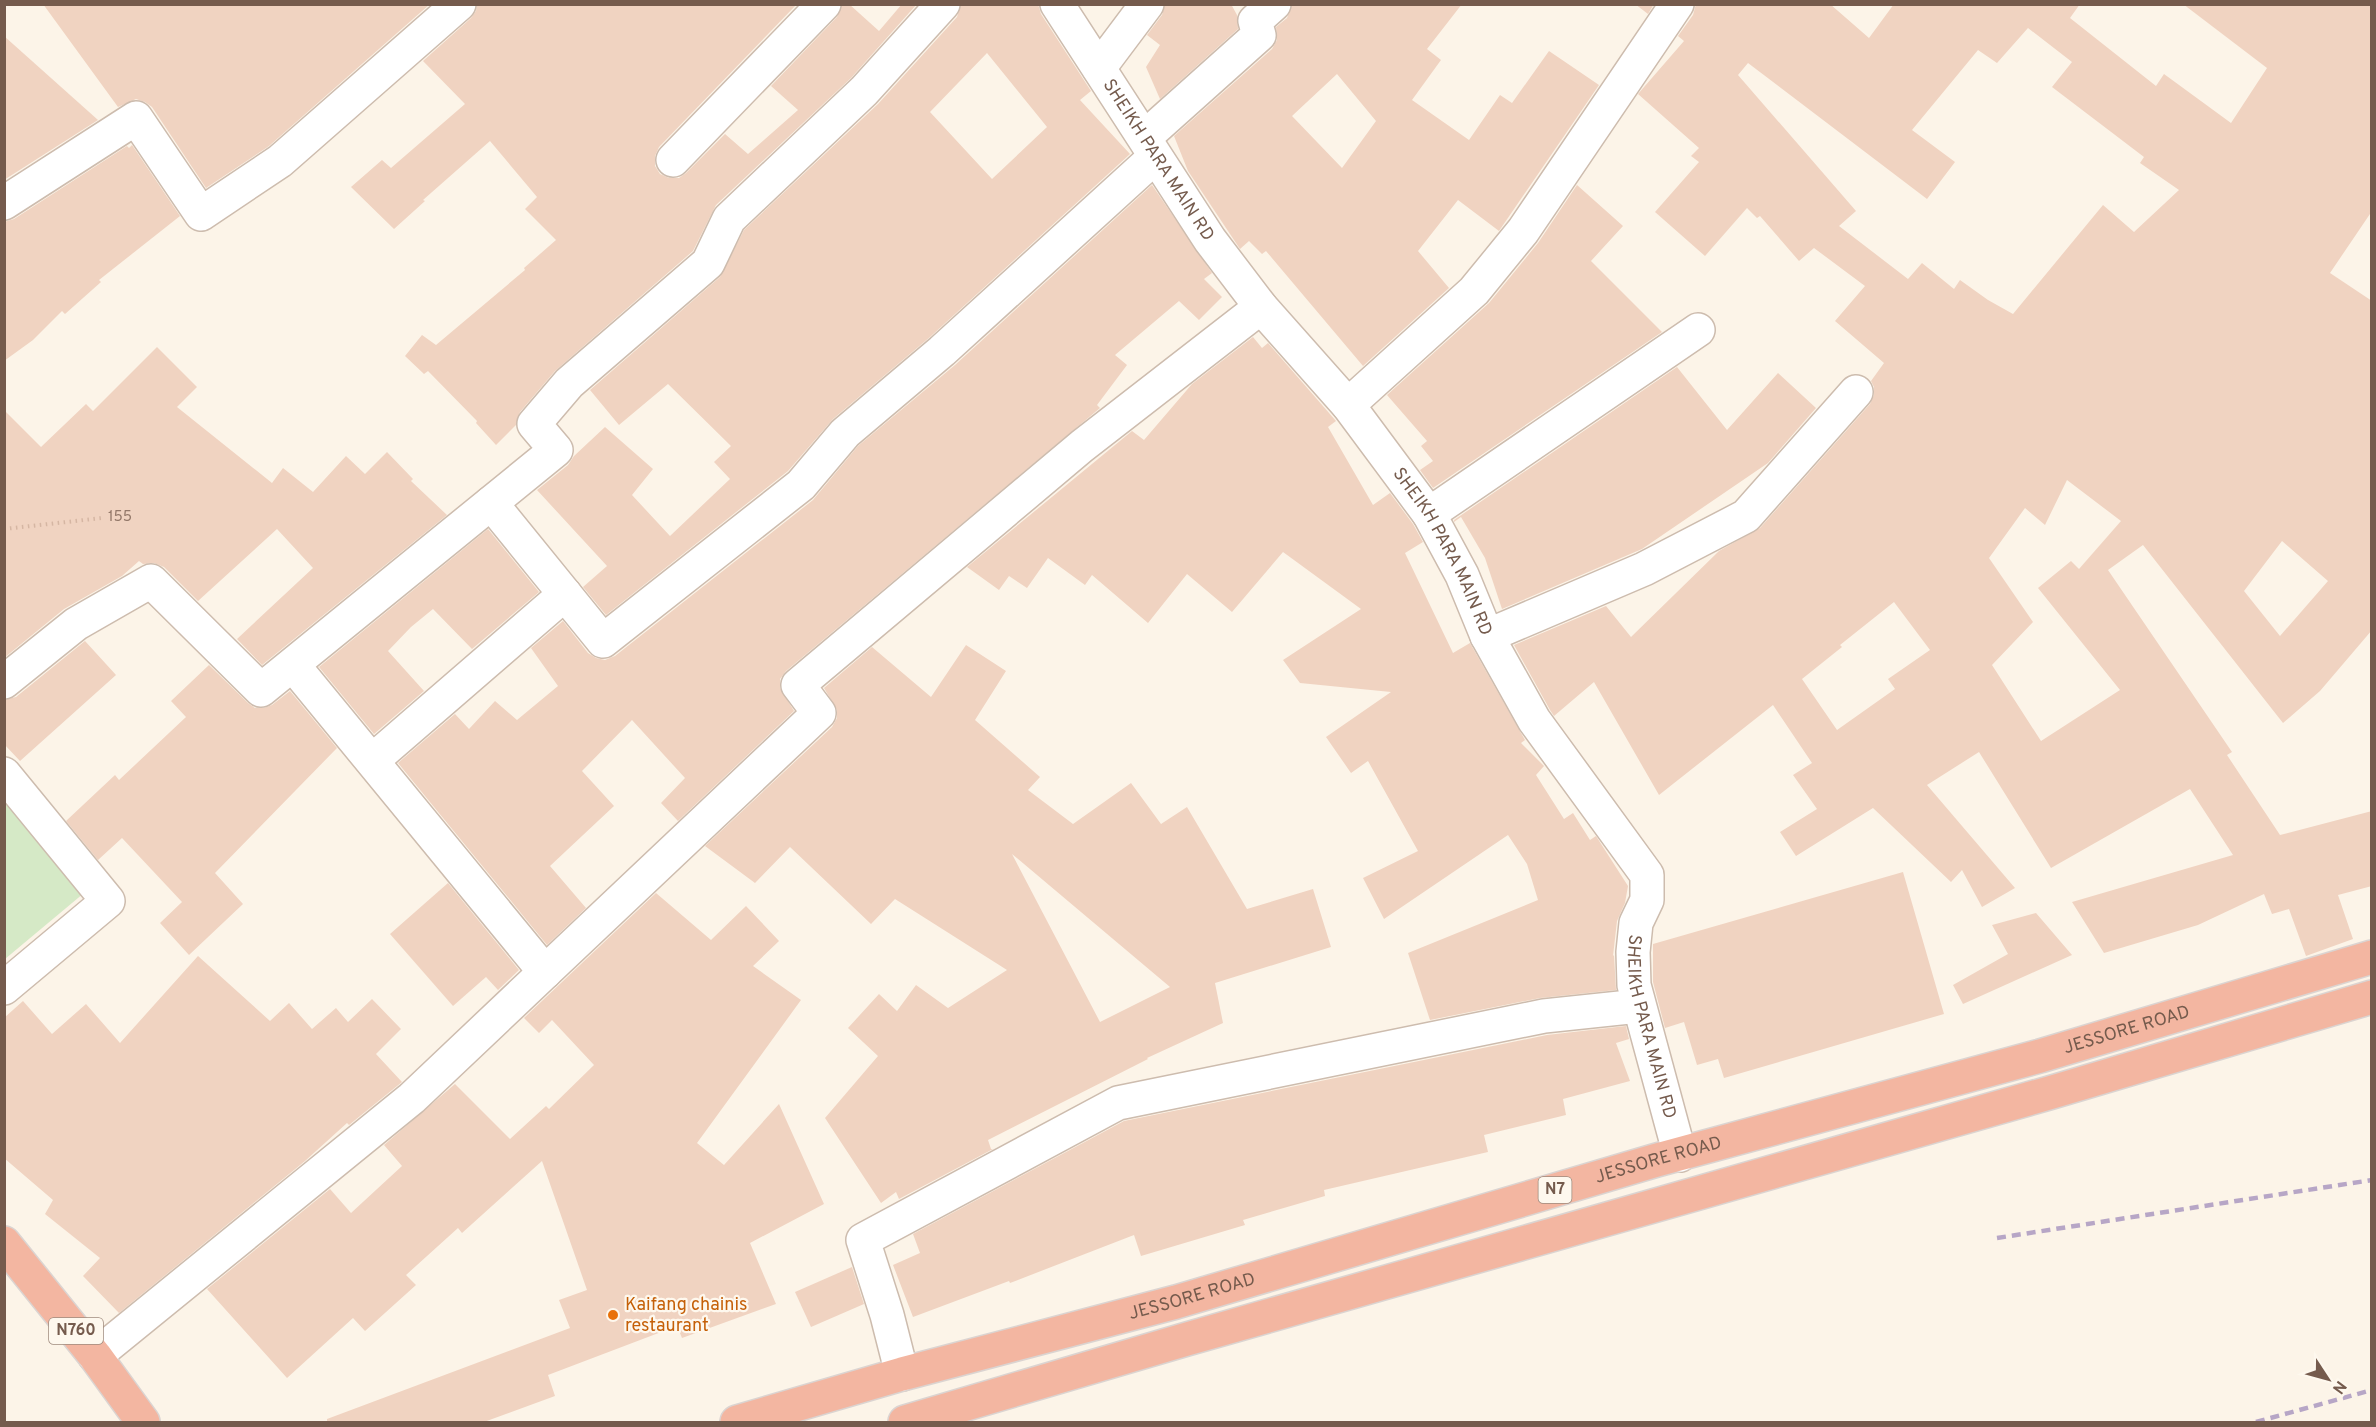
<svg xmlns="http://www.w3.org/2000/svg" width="2376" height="1427" font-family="Overpass,sans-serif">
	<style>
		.green { fill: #d5e9c6 }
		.building { fill: #f0d3c1; fill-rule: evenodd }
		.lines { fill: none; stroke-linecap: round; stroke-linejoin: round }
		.minor-casing { stroke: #cdbcae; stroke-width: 36 }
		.highway-casing { stroke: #dbd4d1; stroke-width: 36 }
		.path { stroke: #d5b6a3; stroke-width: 4; stroke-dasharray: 1.5 4.5; stroke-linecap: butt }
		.minor { stroke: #fff; stroke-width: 33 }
		.highway { stroke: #f3b6a1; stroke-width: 33 }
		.rail { stroke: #b7a6c6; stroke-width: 4.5; stroke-dasharray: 9 6; stroke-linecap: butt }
		.food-dot { fill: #e8710a; stroke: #fef8ee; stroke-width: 2 }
		.labels { text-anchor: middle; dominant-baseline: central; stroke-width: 4.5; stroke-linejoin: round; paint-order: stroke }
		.number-label { font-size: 15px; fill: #94796a }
		.shield { fill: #fef8ee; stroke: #9e8a7d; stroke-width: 1.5 }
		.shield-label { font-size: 16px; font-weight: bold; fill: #755b4d }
		.street-label { font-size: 18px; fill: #755b4d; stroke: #fef8ee }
		.food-label { font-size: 18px; fill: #c56008; stroke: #fef8ee; text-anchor: start }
	</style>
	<rect width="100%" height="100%" fill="#fcf4e8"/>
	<path class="green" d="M4,797L84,893L5,959H4Z"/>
	<g class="building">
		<path d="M43,4H430L269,146L206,188L152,107L145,102L136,99L118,107Z"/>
		<path d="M477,4H797L659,147L655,156V166L660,174L669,178H679L686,173L725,134L748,154L798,110L771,86L837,17L842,4H849L879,31L902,4H917L851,78L716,205L693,251L555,371L520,412L516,425L496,445L476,423L477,421L428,371L424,374L405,356L422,335L436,345L525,270L524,268L556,240L525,209L537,197L490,141L423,200L425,201L394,229L351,187L382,160L391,168L465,104L423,61L471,18L476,11Z"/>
		<path d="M961,4H1038L1041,14L1091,91L1080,100L1130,154L930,337L833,419L788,471L606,615L583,587L607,566L537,490L568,465L574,456L605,427L653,469L632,495L670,536L730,479L714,462L731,446L668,384L619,425L590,390L720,277L744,230L878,104L957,17ZM987,53L1047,127L992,179L930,112Z"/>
		<path d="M1165,4H1231L1237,15L1238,29L1160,99L1146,67L1160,45L1147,35L1162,15Z"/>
		<path d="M1292,4H1462L1427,49L1441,60L1412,100L1469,140L1500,95L1512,103L1549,51L1599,85L1499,231L1458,200L1418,251L1449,288L1363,366L1266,251L1262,254L1249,241L1240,249L1188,171L1174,136L1272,49L1277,40L1276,27L1287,18ZM1337,74L1376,121L1342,168L1292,116Z"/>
		<path d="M1635,4H1654L1648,14Z"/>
		<path d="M1696,4H1830L1869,38L1894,4H2080L2070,18L2156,86L2164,74L2231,123L2267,68L2183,4H2372V211L2330,273L2372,301V630L2320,691L2283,723L2143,545L2108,570L2232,752L2227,755L2280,835L2372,811V886L2338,895L2353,939L2306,956L2289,909L2272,914L2264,894L2198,925L2104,953L2072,902L2233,855L2190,789L2051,868L1979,752L1927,785L2015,888L1982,907L1962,870L1951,882L1873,808L1796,856L1780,832L1817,809L1793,775L1812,763L1773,705L1659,795L1594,682L1554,716L1550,710L1514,645L1606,606L1631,637L1719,551L1760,528L1870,404L1874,395V387L1871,381L1884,363L1835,321L1865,286L1814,248L1799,261L1760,216L1757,218L1747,208L1705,256L1655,212L1699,162L1691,156L1699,148L1638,94L1684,41L1678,36L1693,15ZM2028,28L2072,62L2052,87L2144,157L2140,163L2179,190L2134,232L2103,205L2013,314L1988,300L1960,280L1954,289L1922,263L1908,279L1839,226L1856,211L1738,75L1748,63L1927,199L1955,162L1912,130L1978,50L1997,63ZM2067,480L2121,521L2079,569L2071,561L2038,588L2120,690L2041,741L1992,665L2033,622L1989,558L2025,508L2045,525ZM2282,541L2328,581L2280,636L2244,591ZM1894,602L1930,650L1888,679L1895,689L1837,730L1802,679L1842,647L1840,645Z"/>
		<path d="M4,36L98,120L4,180Z"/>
		<path d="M132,145L180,216L99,280L101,282L65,314L62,311L33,340L4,361V222L14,219L127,146L129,148Z"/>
		<path d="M1152,185L1212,273L1204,279L1222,297L1199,320L1179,301L1115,355L1127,365L1097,405L1100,408L786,671L780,679V688L794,711L678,821L661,803L685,778L632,720L582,771L614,806L550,866L586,908L547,945L398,763L455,714L469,729L495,701L517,720L558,686L531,648L563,621L588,653L596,658L605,660L615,656L813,500L858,446L955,365Z"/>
		<path d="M1577,185L1623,226L1591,261L1662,332L1433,488L1420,470L1433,461L1421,446L1427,441L1387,395L1489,303L1538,243Z"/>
		<path d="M1253,337L1262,348L1268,343L1336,421L1328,427L1373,505L1390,493L1413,524L1423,542L1405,553L1453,653L1470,643L1525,740L1521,743L1544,766L1536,775L1564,819L1573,813L1590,840L1596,836L1628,886L1625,903L1617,921L1613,956L1614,955L1616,990L1540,998L1430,1020L1408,953L1538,900L1527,864L1508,835L1384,919L1363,878L1418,851L1368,761L1351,773L1326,737L1391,692L1300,683L1283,660L1361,609L1283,552L1232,612L1187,574L1148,623L1092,575L1085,585L1048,558L1027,588L1009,576L999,590L967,567L1132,431L1144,440L1192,384Z"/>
		<path d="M157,347L197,387L177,407L272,483L283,468L313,492L346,456L365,474L387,452L413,479L411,481L447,515L262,665L237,639L313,568L277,529L198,601L164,567L154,563L143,564L139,561L122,576L64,609L4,658V410L41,447L86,404L93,411Z"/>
		<path d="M1677,367L1727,430L1778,373L1816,408L1768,463L1642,549L1502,609L1485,558L1461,517L1454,522V520Z"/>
		<path d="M488,529L539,592L472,649L433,609L411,627L388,651L424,691L374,734L319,667Z"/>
		<path d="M85,641L116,675L20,761L4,744V700L16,697Z"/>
		<path d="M966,645L1006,671L975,720L1040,777L1028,790L1073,824L1131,783L1161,824L1187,807L1247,909L1313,889L1331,947L1215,983L1223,1023L1147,1058L1148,1059L988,1140L991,1149H993L899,1199L896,1192L881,1203L825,1118L878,1056L848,1028L879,994L897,1011L916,985L948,1008L1007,970L895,899L871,924L790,847L755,883L705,846L832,727L837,718V710L824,688L872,647L931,697ZM1012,854L1170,987L1100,1022Z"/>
		<path d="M209,665L248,703L255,708H264L272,705L290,691L337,748L215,873L243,904L189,955L160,923L182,902L122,838L98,860L66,821L115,775L119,780L186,717L171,701Z"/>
		<path d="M1903,872L1944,1014L1724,1078L1718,1059L1697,1065L1684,1022L1665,1028L1653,982V944Z"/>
		<path d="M448,883L519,970L498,990L486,977L453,1006L390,934Z"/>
		<path d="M656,893L711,940L746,906L779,941L753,966L801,1000L697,1143L724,1165L779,1104L824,1204L750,1243L776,1304L682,1338L677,1326L548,1375L555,1396L484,1422H327V1419L570,1328L559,1300L587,1290L542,1161L462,1233L458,1228L406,1275L416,1285L365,1331L353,1318L287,1378L207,1289L330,1189L351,1213L402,1166L384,1145L455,1084L510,1139L546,1106L549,1109L594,1065L552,1020L539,1033L524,1018Z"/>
		<path d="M2036,913L2072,955L1963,1004L1953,985L2008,954L1992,925Z"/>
		<path d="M198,956L270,1021L289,1003L312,1029L336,1008L348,1022L372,999L401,1029L376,1054L402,1082L349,1125L347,1123L305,1161L119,1313L83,1276L100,1258L45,1214L53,1200L4,1158V1018L23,1001L52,1034L86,1004L120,1043Z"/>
		<path d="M1626,1026L1629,1039L1616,1043L1630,1081L1563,1099L1566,1115L1484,1135L1488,1152L1324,1190L1325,1196L1243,1220L1245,1225L1141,1256L1134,1235L1010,1283L1009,1281L913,1317L893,1265L920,1253L913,1234L1124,1121L1547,1035Z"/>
		<path d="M852,1267L864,1304L811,1327L795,1292Z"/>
	</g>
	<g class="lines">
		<defs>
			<g id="minor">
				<path id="s1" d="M1057,4L1210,240L1261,307L1348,405L1429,514L1462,575L1487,636L1534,720L1647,875V900L1636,923L1633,952L1634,985L1680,1155"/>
				<path d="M1099,68L1147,4"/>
				<path d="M1145,137L1259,35L1255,21L1274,4"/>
				<path d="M673,160L824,4"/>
				<path d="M4,203L136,118L201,214L280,161L459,4"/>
				<path d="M1348,405L1474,291L1523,231L1677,4"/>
				<path d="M491,503L603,641L801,485L845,433L942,351L1155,157"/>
				<path d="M1429,514L1698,330"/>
				<path d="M1487,636L1644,569L1746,516L1856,392"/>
				<path d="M293,665L545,972L819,713L798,685L1082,446L1261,307"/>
				<path d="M4,682L76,624L151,581L261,690L556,450L534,424L569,383L708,263L729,219L864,91L943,4"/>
				<path d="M373,760L565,594"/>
				<path d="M4,774L108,901L4,988"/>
				<path d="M95,1356L412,1098L545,972"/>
				<path d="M902,1374L887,1315L863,1240L1118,1103L1544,1016L1639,1006"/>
			</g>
			<g id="highway">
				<path d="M4,1243L95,1356L143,1422"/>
				<path id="s2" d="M737,1422L902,1374L1176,1302L1657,1160L2040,1056L2372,957"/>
				<path d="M905,1422L1187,1339L2049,1093L2372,997"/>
			</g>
		</defs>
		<use href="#minor" class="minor-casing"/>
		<use href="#highway" class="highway-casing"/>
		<path class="path" d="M4,529L102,518"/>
		<use href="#minor" class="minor"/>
		<use href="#highway" class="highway"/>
		<g class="rail">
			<path d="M1997,1238L2372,1180"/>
			<path d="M2256,1422L2372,1390"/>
		</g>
	</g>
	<circle class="food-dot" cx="613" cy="1315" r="6"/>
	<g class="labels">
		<g class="number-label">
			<text x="120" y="517">155</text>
		</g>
		<g class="shield">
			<rect x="1538.5" y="1177" width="33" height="26" rx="4.5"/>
			<rect x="49" y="1318" width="54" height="26" rx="4.5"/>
		</g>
		<g class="shield-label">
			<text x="1555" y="1190">N7</text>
			<text x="76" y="1331">N760</text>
		</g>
		<g class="street-label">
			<text stroke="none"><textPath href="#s1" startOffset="186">SHEIKH PARA MAIN RD</textPath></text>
			<text stroke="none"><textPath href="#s1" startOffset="672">SHEIKH PARA MAIN RD</textPath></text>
			<text stroke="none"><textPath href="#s1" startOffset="1212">SHEIKH PARA MAIN RD</textPath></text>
			<text stroke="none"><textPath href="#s2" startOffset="1444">JESSORE ROAD</textPath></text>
			<text stroke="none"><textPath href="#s2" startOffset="958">JESSORE ROAD</textPath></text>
			<text stroke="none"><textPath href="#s2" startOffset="472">JESSORE ROAD</textPath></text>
		</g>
		<g class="food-label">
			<text x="625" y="1305">Kaifang chainis<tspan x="625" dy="21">restaurant</tspan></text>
		</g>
	</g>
	<rect width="2376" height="1427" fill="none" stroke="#755b4d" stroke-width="12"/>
	<g transform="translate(2328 1379) rotate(126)" stroke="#fef8ee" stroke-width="4.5" paint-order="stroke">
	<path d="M0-4.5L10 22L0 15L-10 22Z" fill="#755b4d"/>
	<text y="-9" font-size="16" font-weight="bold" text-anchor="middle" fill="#755b4d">N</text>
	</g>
</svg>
